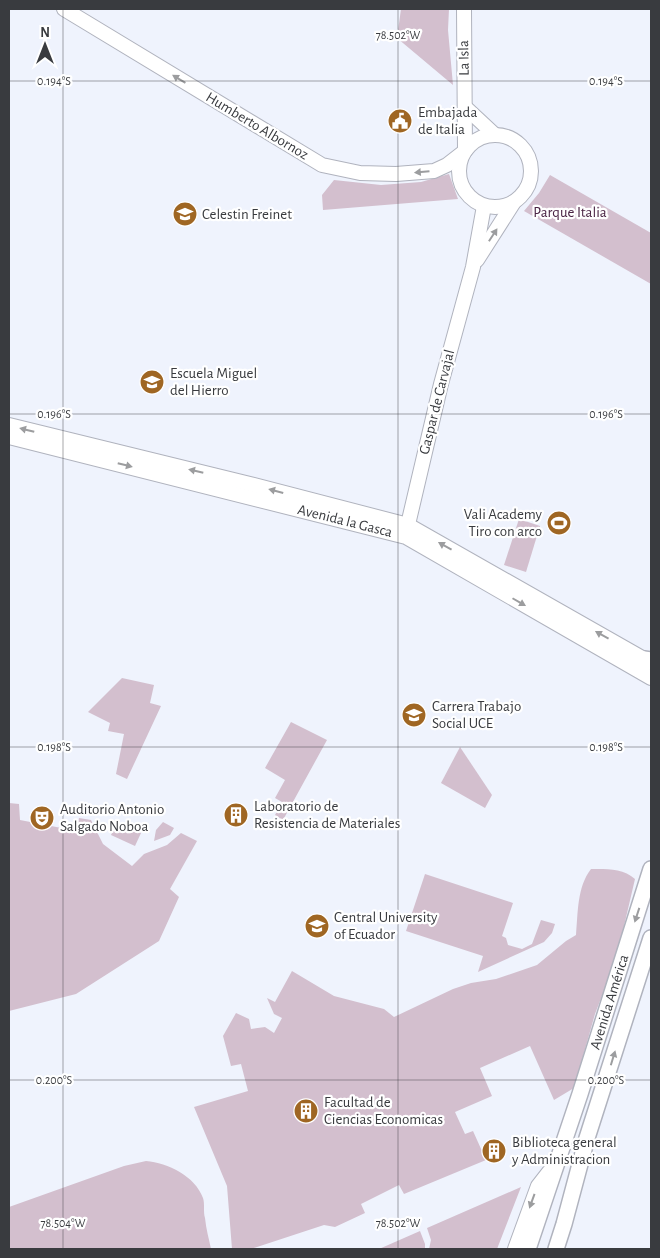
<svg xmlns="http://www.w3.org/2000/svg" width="660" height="1258" font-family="'Alegreya Sans',sans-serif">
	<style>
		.green { fill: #d3bfce }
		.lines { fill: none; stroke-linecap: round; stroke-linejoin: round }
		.secondary-casing { stroke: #b0b3be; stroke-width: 16 }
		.primary-casing { stroke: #b0b3be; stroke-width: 18 }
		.secondary { stroke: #fff; stroke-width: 14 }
		.primary { stroke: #fff; stroke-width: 15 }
		.oneway { fill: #9c9d9f }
		.ticks { fill: none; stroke: #393b3f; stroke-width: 1; stroke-opacity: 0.45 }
		.labels { text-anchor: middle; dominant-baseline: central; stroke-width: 4.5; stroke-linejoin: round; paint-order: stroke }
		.street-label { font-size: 15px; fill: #393b3f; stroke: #fff }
		.poi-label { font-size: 15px; fill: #393b3f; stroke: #fff; text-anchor: start }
		.park-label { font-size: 15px; fill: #4a2444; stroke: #fff }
		.ticks-label { font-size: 12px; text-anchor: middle; fill: #393b3f; stroke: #fff; stroke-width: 4.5; stroke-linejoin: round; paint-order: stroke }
	</style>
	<rect width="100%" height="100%" fill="#eff3fd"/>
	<g class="green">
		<path d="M401,9H449L448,30L453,85L397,38Z"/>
		<path d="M449,174L458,199L323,210L322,195L334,180L381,185L421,182Z"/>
		<path d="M550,175L651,233V284L524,211L539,193Z"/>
		<path d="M519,519L540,526L526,572L504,565Z"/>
		<path d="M122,678L154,685L150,703L161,706L127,779L116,774L124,734L108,731L110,723L88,712Z"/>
		<path d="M291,722L327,740L283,820L275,815L282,802L275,798L285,780L265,768Z"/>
		<path d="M460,747L492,795L485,808L441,783Z"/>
		<path d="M9,803L19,804L20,820L77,831L79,818L91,820L103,844L132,866L144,854L167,845L181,833L197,841L170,889L179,897L159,941L76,994L9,1011Z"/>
		<path d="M117,822L141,833L135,846L111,835Z"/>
		<path d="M163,822L174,828L170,835L154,841L156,830Z"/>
		<path d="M591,869C606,869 623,868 635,879L617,956L595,1014L574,1088L554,1100L530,1046L480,1068L492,1096L455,1112L465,1134L473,1131L486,1160L404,1194L399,1185L361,1204L365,1213L335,1227L324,1225L251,1249H232L227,1186L194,1107L248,1091L241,1064L231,1066L223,1036L236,1013L249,1019L251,1029L265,1027L274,1033L282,1018L274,1014L267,998L275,1002L292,971L334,996L384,1009L394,1017L453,989L471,983L496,979L537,965L566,941L576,935C578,913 577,887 591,869Z"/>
		<path d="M425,874L513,903L502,936L506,938L508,945L522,949L532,944L541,920L555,924L552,933L544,942L478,972L483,956L406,931Z"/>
		<path d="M146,1161C168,1163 195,1176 203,1198C205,1204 203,1212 205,1218C206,1229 209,1239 211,1249H9V1207L124,1166Z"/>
		<path d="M521,1187L497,1249H429L431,1240L427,1228Z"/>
		<path d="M420,1231L425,1244V1249H379Z"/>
	</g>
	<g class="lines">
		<defs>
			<g id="secondary">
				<path d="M64,9L322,165L360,173L396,174L434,171L447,165L465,151L464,9"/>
				<path d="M465,107L495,135"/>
				<circle cx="495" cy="171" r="36"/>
				<path d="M477,260L514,202"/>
				<path d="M9,425L250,484L408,525L651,663"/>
				<path d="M9,437L406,537L651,678"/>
				<path d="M406,533L441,384L473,267L484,206"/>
				<path d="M515,1249L538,1186L556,1163"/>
			</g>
			<g id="primary">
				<path d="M644,659L651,660"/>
				<path id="s1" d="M528,1249L580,1094L651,869"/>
				<path d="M556,1249L564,1224L587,1138L651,938"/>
			</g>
		</defs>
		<use href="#secondary" class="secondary-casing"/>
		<use href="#primary" class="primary-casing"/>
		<use href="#secondary" class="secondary"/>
		<use href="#primary" class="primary"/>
	</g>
	<defs><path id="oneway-solid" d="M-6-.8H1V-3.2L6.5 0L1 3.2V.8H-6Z" transform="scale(1.25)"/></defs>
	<g class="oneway">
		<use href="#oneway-solid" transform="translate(179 79) rotate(-149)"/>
		<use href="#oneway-solid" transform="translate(422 172) rotate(175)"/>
		<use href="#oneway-solid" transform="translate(493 235) rotate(-57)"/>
		<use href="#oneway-solid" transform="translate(27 430) rotate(-166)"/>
		<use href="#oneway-solid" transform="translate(125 465) rotate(14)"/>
		<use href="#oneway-solid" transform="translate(196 471) rotate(-167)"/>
		<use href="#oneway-solid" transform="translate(276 491) rotate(-165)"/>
		<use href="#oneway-solid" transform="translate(445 546) rotate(-151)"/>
		<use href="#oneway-solid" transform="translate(519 602) rotate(30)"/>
		<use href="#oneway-solid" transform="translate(602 635) rotate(-151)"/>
		<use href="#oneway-solid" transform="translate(637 915) rotate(108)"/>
		<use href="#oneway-solid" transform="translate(613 1058) rotate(-73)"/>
		<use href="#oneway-solid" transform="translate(532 1201) rotate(110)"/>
	</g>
	<path class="ticks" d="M63,9V1249M398,9V1249M9,81H651M9,414H651M9,747H651M9,1080H651"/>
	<defs>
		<symbol id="civic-disc" viewBox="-11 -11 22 22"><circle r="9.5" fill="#9f6623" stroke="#fff"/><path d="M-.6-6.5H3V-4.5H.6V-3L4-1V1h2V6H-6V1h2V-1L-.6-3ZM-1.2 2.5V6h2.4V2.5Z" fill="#fff"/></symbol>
		<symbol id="school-disc" viewBox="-11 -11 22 22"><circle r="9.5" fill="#9f6623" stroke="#fff"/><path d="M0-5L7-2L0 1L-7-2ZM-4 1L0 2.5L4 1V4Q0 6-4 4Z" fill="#fff"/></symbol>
		<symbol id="stadium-disc" viewBox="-11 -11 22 22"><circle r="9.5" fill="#9f6623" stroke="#fff"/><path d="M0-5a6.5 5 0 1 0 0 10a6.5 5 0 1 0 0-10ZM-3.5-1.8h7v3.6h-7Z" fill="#fff"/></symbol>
		<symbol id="university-disc" viewBox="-11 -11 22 22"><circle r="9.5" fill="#9f6623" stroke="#fff"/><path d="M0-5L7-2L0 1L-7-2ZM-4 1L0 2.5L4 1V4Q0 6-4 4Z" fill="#fff"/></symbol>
		<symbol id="building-disc" viewBox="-11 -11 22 22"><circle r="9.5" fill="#9f6623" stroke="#fff"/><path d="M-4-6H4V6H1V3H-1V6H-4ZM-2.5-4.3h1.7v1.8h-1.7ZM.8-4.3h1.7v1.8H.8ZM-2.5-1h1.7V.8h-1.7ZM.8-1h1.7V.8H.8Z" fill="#fff"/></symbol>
		<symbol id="theatre-disc" viewBox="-11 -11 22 22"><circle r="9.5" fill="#9f6623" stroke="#fff"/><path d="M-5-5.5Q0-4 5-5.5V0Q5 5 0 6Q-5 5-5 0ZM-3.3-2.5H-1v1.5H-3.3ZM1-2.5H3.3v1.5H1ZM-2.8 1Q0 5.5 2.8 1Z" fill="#fff"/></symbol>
	</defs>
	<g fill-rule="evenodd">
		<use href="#civic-disc" x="386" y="107" width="28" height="28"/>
		<use href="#school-disc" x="171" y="200" width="28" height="28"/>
		<use href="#school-disc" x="138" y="368" width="28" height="28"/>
		<use href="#stadium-disc" x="545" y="509" width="28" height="28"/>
		<use href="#university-disc" x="400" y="701" width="28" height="28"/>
		<use href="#building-disc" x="222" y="801" width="28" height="28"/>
		<use href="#theatre-disc" x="28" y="804" width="28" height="28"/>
		<use href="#university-disc" x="303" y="912" width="28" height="28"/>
		<use href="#building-disc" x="292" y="1097" width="28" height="28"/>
		<use href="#building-disc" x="480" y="1137" width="28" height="28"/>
	</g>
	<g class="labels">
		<g class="street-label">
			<text transform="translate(464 58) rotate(-91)">La Isla</text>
			<text transform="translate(257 126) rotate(31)">Humberto Albornoz</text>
			<text transform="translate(437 402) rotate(-76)">Gaspar de Carvajal</text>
			<text transform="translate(345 521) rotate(14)">Avenida la Gasca</text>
			<text stroke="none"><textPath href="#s1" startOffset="260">Avenida América</textPath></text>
		</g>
		<g class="poi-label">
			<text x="418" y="112">Embajada<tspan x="418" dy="17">de Italia</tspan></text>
			<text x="202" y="214">Celestin Freinet</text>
			<text x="170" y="373">Escuela Miguel<tspan x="170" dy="17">del Hierro</tspan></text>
			<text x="542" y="514" text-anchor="end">Vali Academy<tspan x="542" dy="17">Tiro con arco</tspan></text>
			<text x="432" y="706">Carrera Trabajo<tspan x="432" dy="17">Social UCE</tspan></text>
			<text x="254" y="806">Laboratorio de<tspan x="254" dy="17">Resistencia de Materiales</tspan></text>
			<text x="60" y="809">Auditorio Antonio<tspan x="60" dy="17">Salgado Noboa</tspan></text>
			<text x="334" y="917">Central University<tspan x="334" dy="17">of Ecuador</tspan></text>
			<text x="324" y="1102">Facultad de<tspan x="324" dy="17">Ciencias Economicas</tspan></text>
			<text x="512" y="1142">Biblioteca general<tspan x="512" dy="17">y Administracion</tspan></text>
		</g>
		<g class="park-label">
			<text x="570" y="212">Parque Italia</text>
		</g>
	</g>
	<g class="ticks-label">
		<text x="398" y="39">78.502°W</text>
		<text x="54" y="85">0.194°S</text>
		<text x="606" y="85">0.194°S</text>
		<text x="54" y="418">0.196°S</text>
		<text x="606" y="418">0.196°S</text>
		<text x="54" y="751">0.198°S</text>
		<text x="606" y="751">0.198°S</text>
		<text x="54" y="1084">0.200°S</text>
		<text x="606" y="1084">0.200°S</text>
		<text x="63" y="1227">78.504°W</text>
		<text x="398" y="1227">78.502°W</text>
	</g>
	<rect width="660" height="1258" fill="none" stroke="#393b3f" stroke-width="20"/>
	<g transform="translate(45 45)" stroke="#ffffff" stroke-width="4" paint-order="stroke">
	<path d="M0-4L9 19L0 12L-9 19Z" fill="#393b3f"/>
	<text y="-8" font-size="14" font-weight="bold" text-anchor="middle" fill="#393b3f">N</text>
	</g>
</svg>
